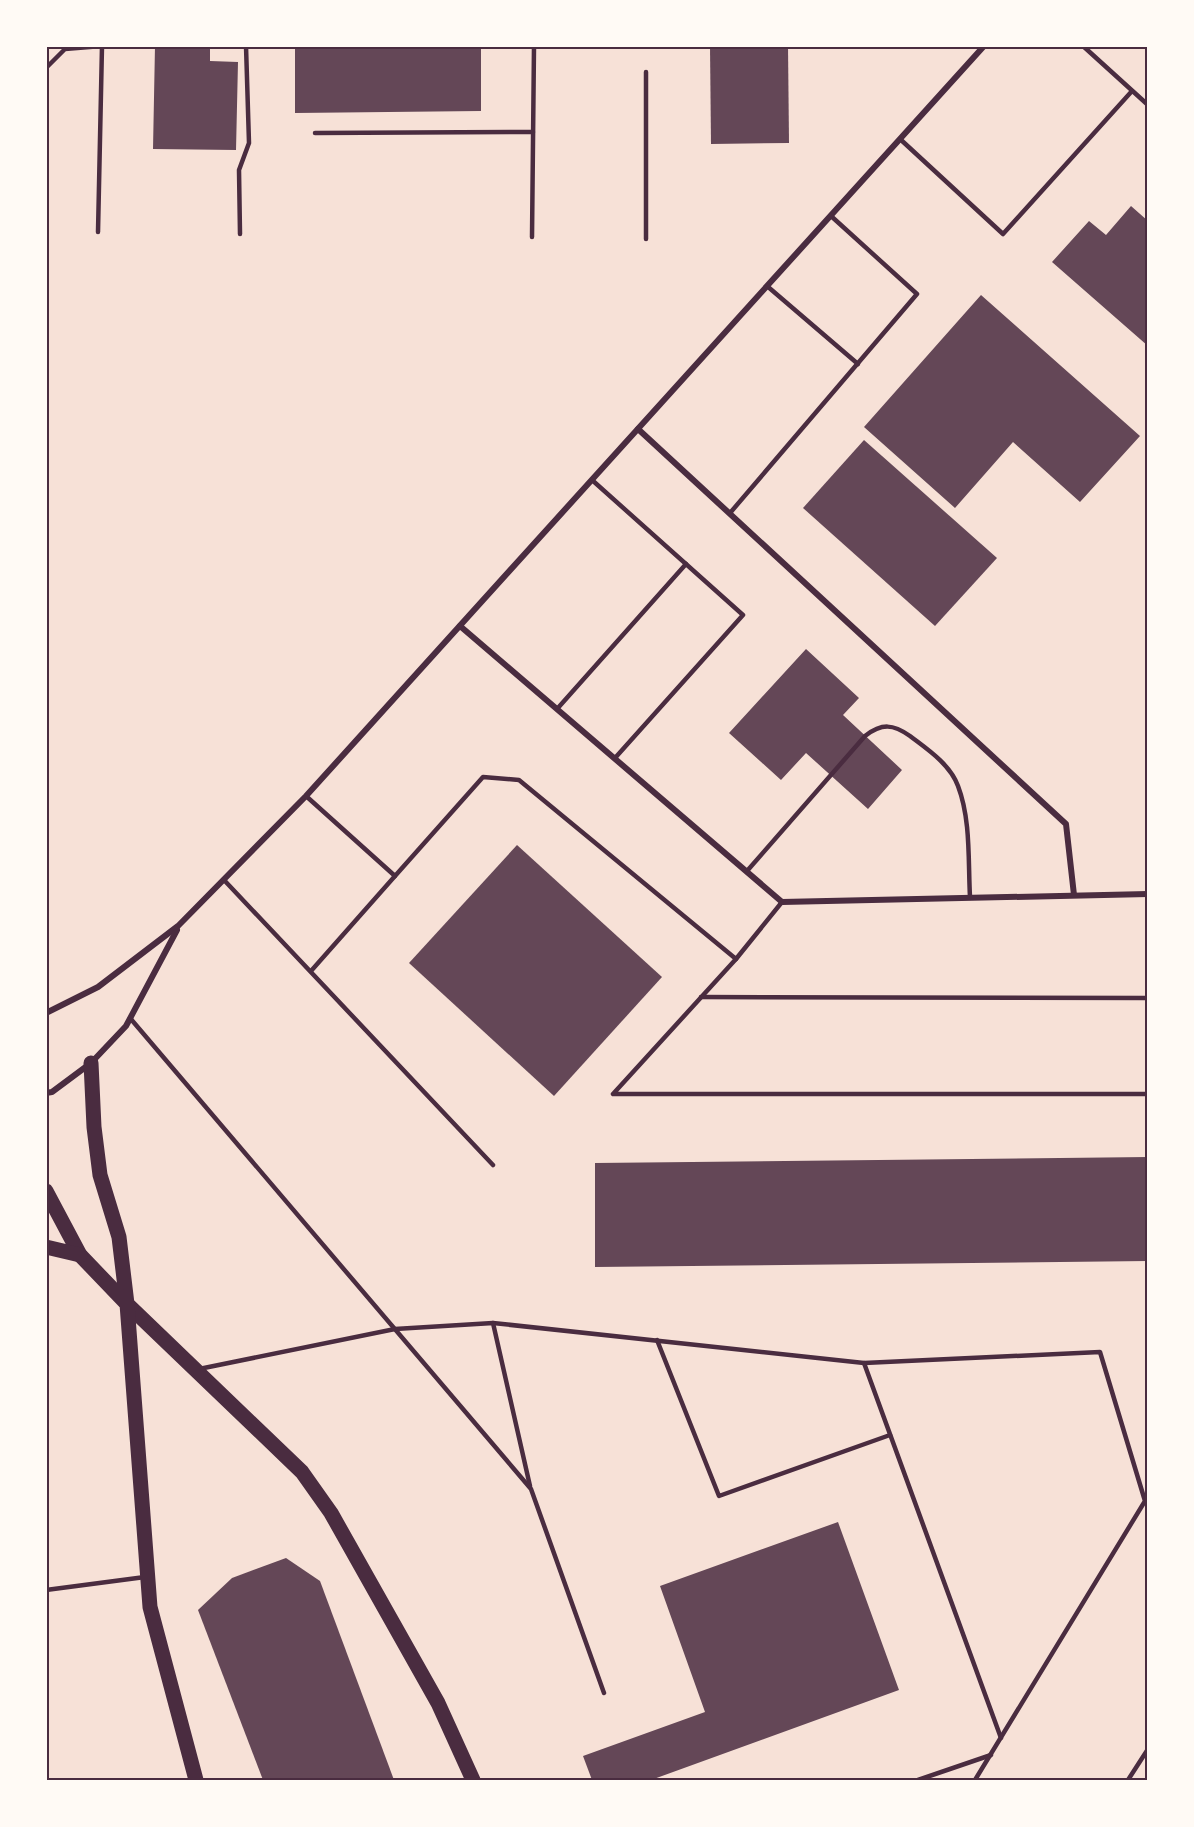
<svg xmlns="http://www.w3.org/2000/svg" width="1194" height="1827" font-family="Overpass,sans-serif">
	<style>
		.building { fill: #644757 }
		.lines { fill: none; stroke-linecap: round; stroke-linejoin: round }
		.service { stroke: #4a2c40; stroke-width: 4.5 }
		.minor { stroke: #4a2c40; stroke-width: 6 }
		.primary { stroke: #4a2c40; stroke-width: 15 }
		.neatline { fill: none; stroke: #4a2c40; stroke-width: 2 }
	</style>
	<rect width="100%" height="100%" fill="#f7e1d7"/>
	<g class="building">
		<path d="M155,46H210V61L238,62L236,150L153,149Z"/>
		<path d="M295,46H481V111L295,113Z"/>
		<path d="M710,46H788L789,143L711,144Z"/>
		<path d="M1131,206L1148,221V346L1052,262L1089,221L1106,235Z"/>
		<path d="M981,295L1140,436L1080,502L1013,442L955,508L864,427Z"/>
		<path d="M864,440L997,558L935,626L803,508Z"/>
		<path d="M806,649L859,698L843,715L902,770L868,809L806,753L781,780L729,733Z"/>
		<path d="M517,845L662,977L554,1096L409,963Z"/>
		<path d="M1148,1157V1261L595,1267V1163Z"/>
		<path d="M838,1522L899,1690L651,1780H592L583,1756L705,1712L660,1586Z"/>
		<path d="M286,1558L320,1581L394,1780H263L198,1610L232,1578Z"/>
	</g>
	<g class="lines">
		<g class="service">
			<path d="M1083,46L1148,105"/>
			<path d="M46,68L65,49L102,46"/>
			<path d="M315,133L533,132"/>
			<path d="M900,139L1003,234L1132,91"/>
			<path d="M98,232L102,46"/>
			<path d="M240,234L239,170L249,143L246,46"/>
			<path d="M532,237L534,46"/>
			<path d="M646,239V72"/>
			<path d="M767,286L858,364"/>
			<path d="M592,480L743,615L615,758"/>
			<path d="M730,513L917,294L831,216"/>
			<path d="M557,709L686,564"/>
			<path d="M306,796L395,876L483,777L519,780L736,959L782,902"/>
			<path d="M747,871L865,736C882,723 893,724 910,736C927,749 950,764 958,786C971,820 968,861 970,897"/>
			<path d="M224,880L493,1165"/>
			<path d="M736,959L613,1094H1148"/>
			<path d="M311,971L395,876"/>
			<path d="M701,997L1148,998"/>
			<path d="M130,1018L531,1489L604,1693"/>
			<path d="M493,1323L864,1363L1100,1352L1145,1501L975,1780"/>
			<path d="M657,1340L719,1496L890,1435"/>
			<path d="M864,1363L1001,1738"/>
			<path d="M199,1369L395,1329L493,1323L530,1486"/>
			<path d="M46,1590L145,1577"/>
			<path d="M918,1780L991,1755"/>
			<path d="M1128,1780L1148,1749"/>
		</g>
		<g class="minor">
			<path d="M638,429L1066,824L1074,895"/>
			<path d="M460,626L782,902L1148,894"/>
			<path d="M46,1013L98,987L178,926L306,796L984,46"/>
			<path d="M46,1093L52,1092L91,1063L126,1026L177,930"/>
		</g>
		<g class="primary">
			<path d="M91,1063L94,1127L100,1175L119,1237L127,1304L302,1472L331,1513L438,1703L473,1780"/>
			<path d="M46,1191L80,1255L127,1304L150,1607L196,1780"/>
			<path d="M46,1247L80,1255"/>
		</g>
	</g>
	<rect width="1194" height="1827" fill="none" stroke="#fffaf5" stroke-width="96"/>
	<rect x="48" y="48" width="1098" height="1731" class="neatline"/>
</svg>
